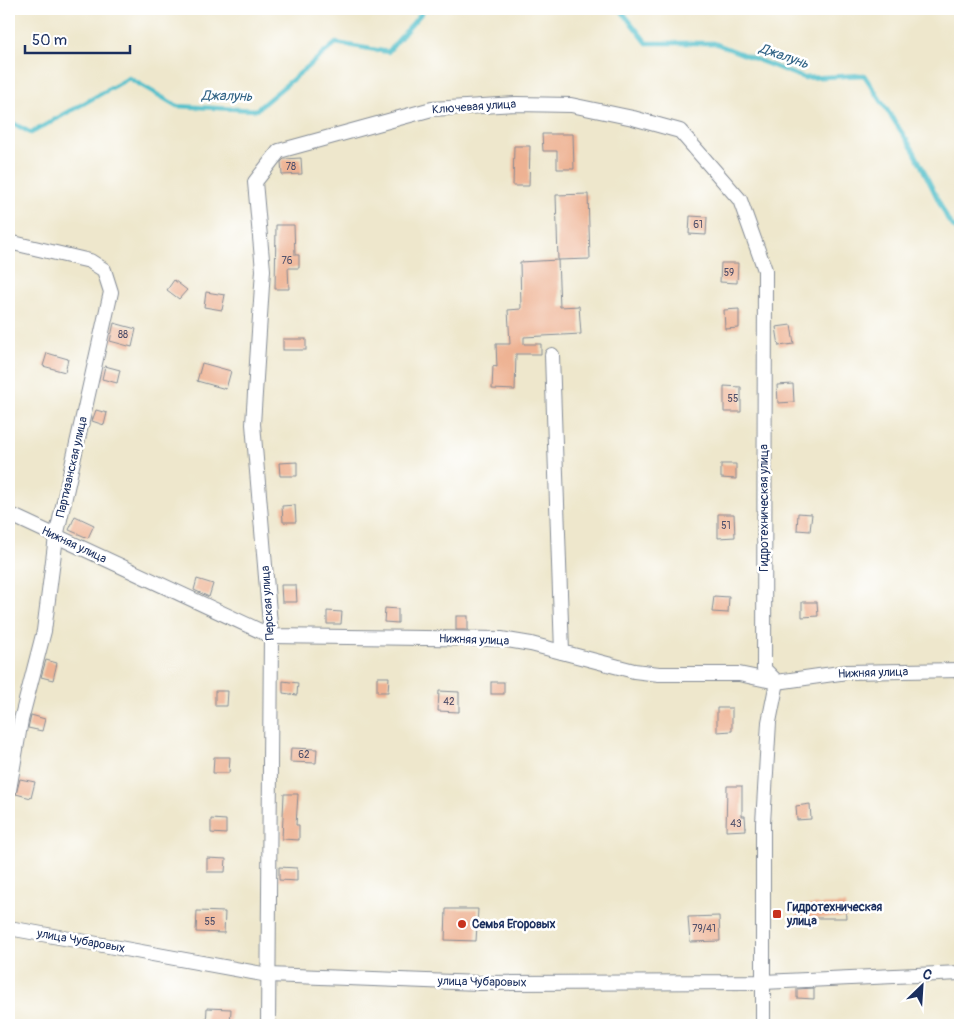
<svg xmlns="http://www.w3.org/2000/svg" width="969" height="1034" font-family="Pangolin,sans-serif">
	<style>
		.lines { fill: none; stroke-linecap: round; stroke-linejoin: round }
		.stream { stroke: #52bfca; stroke-width: 4.5 }
		.building { fill: #eeb293 }
		.minor-casing { stroke: #848b95; stroke-width: 16 }
		.minor { stroke: #fff; stroke-width: 14 }
		.poi-dot { fill: #c8321e; stroke: #fff; stroke-width: 2 }
		.labels { text-anchor: middle; dominant-baseline: central; stroke-width: 5; stroke-linejoin: round; paint-order: stroke }
		.number-label { font-size: 10px; fill: #50506b }
		.street-label { font-size: 12px; fill: #1b2f5e; stroke: #fff }
		.poi-label { font-size: 12px; font-weight: bold; fill: #1b2f5e; stroke: #fff; text-anchor: start }
		.water-label { font-size: 14px; font-style: italic; fill: #2e6184; stroke: #fff }
	</style>
	<rect width="100%" height="100%" fill="#fff"/>
	<filter id="ink" filterUnits="userSpaceOnUse"><feTurbulence type="fractalNoise" baseFrequency=".02" numOctaves="2"/><feDisplacementMap in="SourceGraphic" scale="10" xChannelSelector="R" yChannelSelector="G"/><feConvolveMatrix kernelMatrix="1 2 1 2 8 2 1 2 1" color-interpolation-filters="sRGB"/></filter>
	<filter id="wash" filterUnits="userSpaceOnUse"><feTurbulence type="fractalNoise" baseFrequency=".0096" numOctaves="4" result="noise"/><feDisplacementMap in="SourceGraphic" scale="20" xChannelSelector="R" yChannelSelector="G"/><feGaussianBlur stdDeviation="1.12" result="paint"/><feColorMatrix in="noise" values="0 0 0 0 0 0 0 0 0 0 0 0 0 0 0 0 0 1.4 0 .05"/><feComposite in="paint" operator="in"/></filter>
	<g filter="url(#wash)">
		<rect width="100%" height="100%" fill="#eee7cc"/>
		<g class="lines">
			<g class="stream">
				<path d="M620,9L647,43H714L804,78L864,75L914,151L949,222L960,233"/>
				<path d="M9,121L31,133L129,78L177,106L256,110L336,43L388,52L425,9"/>
			</g>
		</g>
		<g id="blocks">
			<g class="building">
				<path d="M542,134H573L574,169H557V151H543Z"/>
				<path d="M514,146H530L529,186H513Z"/>
				<path d="M301,158L302,174L282,175L281,162L284,159Z"/>
				<path d="M588,194L590,259L558,260L556,195Z"/>
				<path d="M690,216L707,217L706,235L689,234Z"/>
				<path d="M276,225H294L295,255H299V268H288L289,289H275Z"/>
				<path d="M558,260L560,307L579,306L581,334L524,337V344H541V354H516L515,390L492,389L493,366L497,367L496,344H510L508,310L521,309L520,262Z"/>
				<path d="M721,263H738L737,283L720,282Z"/>
				<path d="M174,280L187,290L179,299L167,290Z"/>
				<path d="M206,292L225,295L222,310L204,307Z"/>
				<path d="M739,309V328L725,329L724,310Z"/>
				<path d="M114,323L136,329L132,347L110,341Z"/>
				<path d="M791,325L794,344L779,346L776,327Z"/>
				<rect x="283" y="339" width="23" height="11"/>
				<path d="M47,353L68,359L65,372L43,366Z"/>
				<path d="M202,363L231,371L226,389L197,381Z"/>
				<path d="M105,366L120,370L117,383L102,379Z"/>
				<path d="M793,384L794,402L778,403L777,385Z"/>
				<path d="M724,386L741,387V412H724Z"/>
				<path d="M96,410L107,413L104,425L92,421Z"/>
				<path d="M297,462V476H280L279,463Z"/>
				<path d="M721,464H736V479L721,478Z"/>
				<path d="M295,505L296,522H283L282,506Z"/>
				<path d="M798,513L812,514L810,531L797,530Z"/>
				<path d="M718,514H734L735,537L718,538Z"/>
				<path d="M75,516L94,525L88,538L69,530Z"/>
				<path d="M197,579L213,584L209,597L194,590Z"/>
				<path d="M281,585H296L297,602H282Z"/>
				<path d="M714,596L729,597L728,613L712,612Z"/>
				<path d="M802,602H817L818,616L802,617Z"/>
				<path d="M385,608L398,609V623L384,622Z"/>
				<path d="M327,611L342,612L341,624H327Z"/>
				<rect x="456" y="616" width="12" height="14"/>
				<path d="M46,660L57,663L53,680L41,677Z"/>
				<path d="M377,677H389L388,692H377Z"/>
				<path d="M283,681L298,683L297,695L283,693Z"/>
				<rect x="491" y="682" width="13" height="12"/>
				<path d="M215,691H228L227,706H215Z"/>
				<path d="M439,691L459,692V712L438,711Z"/>
				<path d="M717,708H732V731L717,732Z"/>
				<path d="M31,715L45,719L42,731L28,728Z"/>
				<path d="M291,748L317,749L316,763L290,762Z"/>
				<path d="M214,757H230L229,773H213Z"/>
				<path d="M20,779L35,782L31,798L16,794Z"/>
				<path d="M727,786H742V816H745L746,830L726,831Z"/>
				<path d="M284,794H298L296,825H299V840L282,839Z"/>
				<path d="M810,804L811,819L797,820L796,806Z"/>
				<path d="M211,819L226,820V834L211,833Z"/>
				<path d="M207,858L226,859L225,872H207Z"/>
				<path d="M279,867L297,868V881L279,880Z"/>
				<path d="M845,904L846,918H797V905Z"/>
				<path d="M446,909H478L476,941L445,940Z"/>
				<path d="M197,911L225,912L224,933L196,932Z"/>
				<path d="M719,916L720,941L690,942L688,917Z"/>
				<path d="M814,988V999L797,998V989Z"/>
				<path d="M207,1008L231,1009L230,1025H206Z"/>
			</g>
		</g>
	</g>
	<g filter="url(#ink)">
		<use href="#blocks" fill-opacity="0" stroke="#848b95" stroke-width="1"/>
		<g class="lines">
			<defs>
				<g id="minor">
					<path d="M9,242L90,261L104,270L111,292L56,537L44,631L21,720L9,790"/>
					<path d="M552,355L562,652"/>
					<path d="M9,514L271,636L501,639L531,644L634,671L659,674H739L777,682L847,672L960,670"/>
					<path d="M9,928L268,975L479,983L763,982L960,973"/>
					<path d="M268,1025L271,636L253,424L263,270L255,182L279,151L432,109L516,104L571,105L633,118L680,131L740,200L765,270L764,669L777,682"/>
					<path d="M763,1025V823L769,722L777,682"/>
				</g>
			</defs>
			<use href="#minor" class="minor-casing"/>
			<use href="#minor" class="minor"/>
		</g>
	</g>
	<g class="poi-dot">
		<rect x="772" y="909" width="10" height="10" rx="2.5"/>
		<circle cx="462" cy="924" r="5"/>
	</g>
	<g class="labels">
		<g class="number-label">
			<text x="291" y="167">78</text>
			<text x="698" y="225">61</text>
			<text x="287" y="261">76</text>
			<text x="729" y="273">59</text>
			<text x="123" y="335">88</text>
			<text x="733" y="399">55</text>
			<text x="726" y="526">51</text>
			<text x="449" y="702">42</text>
			<text x="304" y="755">62</text>
			<text x="736" y="824">43</text>
			<text x="210" y="922">55</text>
			<text x="704" y="929">79/41</text>
		</g>
		<g class="street-label">
			<text transform="translate(474 107) rotate(-4)">Ключевая улица</text>
			<text transform="translate(72 467) rotate(-77)">Партизанская улица</text>
			<text transform="translate(764 508) rotate(-90)">Гидротехническая улица</text>
			<text transform="translate(74 545) rotate(25)">Нижняя улица</text>
			<text transform="translate(268 603) rotate(-94)">Перская улица</text>
			<text transform="translate(474 640) rotate(2)">Нижняя улица</text>
			<text transform="translate(873 673) rotate(-2)">Нижняя улица</text>
			<text transform="translate(81 941) rotate(10)">улица Чубаровых</text>
			<text transform="translate(482 982) rotate(1)">улица Чубаровых</text>
		</g>
		<g class="poi-label">
			<text x="787" y="907">Гидротехническая<tspan x="787" dy="14">улица</tspan></text>
			<text x="472" y="924">Семья Егоровых</text>
		</g>
		<g class="water-label">
			<text transform="translate(784 56) rotate(19)">Джалунь</text>
			<text transform="translate(227 96) rotate(1)">Джалунь</text>
		</g>
	</g>
	<rect width="969" height="1034" fill="none" stroke="#fff" stroke-width="30"/>
	<g transform="translate(922 986) rotate(25)" stroke="#ffffff" stroke-width="4" paint-order="stroke">
	<path d="M0-4L9 19L0 12L-9 19Z" fill="#1b2f5e"/>
	<text y="-8" font-size="14" font-weight="bold" text-anchor="middle" fill="#1b2f5e">С</text>
	</g>
	<path d="M25 45v8h105v-8" fill="none" stroke="#1b2f5e" stroke-width="2.5"/>
	<text x="32" y="45" font-size="15" fill="#1b2f5e" stroke="#ffffff" stroke-width="4" paint-order="stroke">50 m</text>
</svg>
